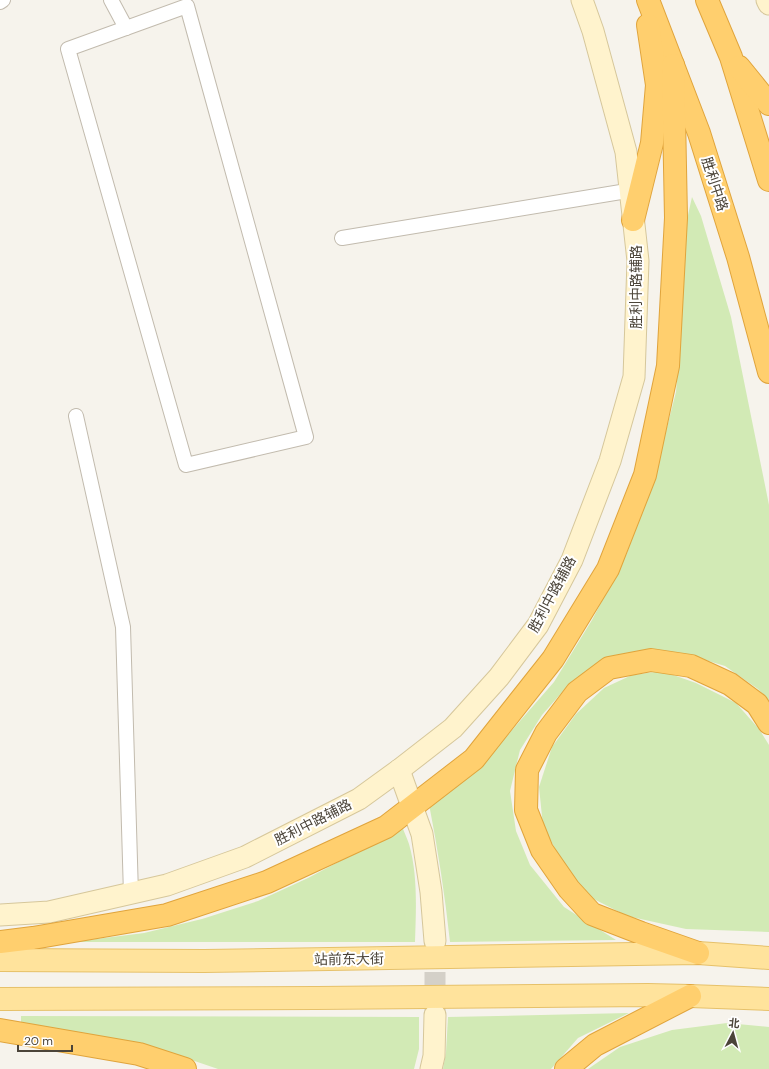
<svg xmlns="http://www.w3.org/2000/svg" width="769" height="1069" font-family="'DM Sans','Noto Sans SC',sans-serif">
	<style>
		.green { fill: #d2eab5 }
		.lines { fill: none; stroke-linecap: round; stroke-linejoin: round }
		.secondary-tunnel { stroke: #d4d0c8; stroke-width: 21; stroke-dasharray: 21 10; stroke-linecap: butt }
		.street-casing { stroke: #c2bbae; stroke-width: 16 }
		.secondary-casing { stroke: #d6c79b; stroke-width: 23 }
		.primary-casing { stroke: #e6c16a; stroke-width: 24 }
		.highway-casing { stroke: #e0a43c; stroke-width: 24 }
		.street { stroke: #fff; stroke-width: 14 }
		.secondary { stroke: #fff3cd; stroke-width: 21 }
		.primary { stroke: #ffe39c; stroke-width: 22 }
		.highway { stroke: #ffcf6e; stroke-width: 22 }
		.labels { text-anchor: middle; dominant-baseline: central; stroke-width: 4; stroke-linejoin: round; paint-order: stroke }
		.street-label { font-size: 14px; fill: #4b4439; stroke: #fff }
	</style>
	<rect width="100%" height="100%" fill="#f6f3ec"/>
	<g class="green">
		<path d="M692,197L701,216L731,317L769,505V701L758,689L725,666L682,653L643,651L605,661L572,681L542,715L520,750L510,791L516,831L530,865L564,907L616,940L450,942C445,896 438,850 429,804L476,766L507,736L554,682L592,620L627,553L655,474L676,392L682,315L684,233Z"/>
		<path d="M662,671L696,683L736,703L759,729L769,745V932L686,929L627,916L584,894L560,858L543,826L539,787L552,747L576,714L604,688L632,675Z"/>
		<path d="M402,826C404,832 407,838 409,844C418,875 416,910 415,942H72L144,933L202,919L258,901L308,878L359,851Z"/>
		<path d="M629,1013L578,1038L551,1069H443L446,1052L448,1017Z"/>
		<path d="M21,1016L419,1017V1049L414,1069H218L177,1055L21,1024Z"/>
		<path d="M727,1023L769,1027V1069H588L620,1047L672,1030Z"/>
	</g>
	<g class="lines">
		<path class="secondary-tunnel" d="M435,941V1015"/>
		<defs>
			<g id="street">
				<path d="M111,0L126,28"/>
				<path d="M0,2L3,0"/>
				<path d="M187,6L306,437L186,465L68,49Z"/>
				<path d="M342,238L639,189"/>
				<path d="M76,416L123,627L131,894"/>
			</g>
			<g id="secondary">
				<path d="M767,0L769,4"/>
				<path d="M399,770L422,834L431,892L435,941"/>
				<path d="M0,915L49,912L167,885L245,857L359,799L399,770L453,728L499,677L538,625L572,560L610,461L634,377L638,261L626,152L593,31L582,0"/>
				<path d="M431,1069L434,1056L435,1015"/>
			</g>
			<g id="primary">
				<path d="M0,960L204,961L698,953L769,958"/>
				<path d="M0,999L317,998L648,995L690,996L769,999"/>
			</g>
			<g id="highway">
				<path d="M648,0L699,133L738,257L769,372"/>
				<path d="M707,0L731,57L769,180"/>
				<path d="M739,67L769,104"/>
				<path d="M633,220L652,143L657,85L648,25"/>
				<path d="M0,942L33,938L167,915L267,882L386,827L474,759L553,659L608,569L645,475L668,366L676,218L673,65"/>
				<path d="M698,953L641,933L592,914L569,889L542,850L526,810L527,770L546,733L577,692L609,668L651,660L691,666L730,684L757,704L769,723"/>
				<path d="M0,1030L139,1054L185,1069"/>
				<path d="M566,1069L595,1045L690,996"/>
			</g>
		</defs>
		<use href="#street" class="street-casing"/>
		<use href="#secondary" class="secondary-casing"/>
		<use href="#primary" class="primary-casing"/>
		<use href="#highway" class="highway-casing"/>
		<use href="#street" class="street"/>
		<use href="#secondary" class="secondary"/>
		<use href="#primary" class="primary"/>
		<use href="#highway" class="highway"/>
	</g>
	<g class="labels">
		<g class="street-label">
			<text transform="translate(715 184) rotate(72)">胜利中路</text>
			<text transform="translate(636 287) rotate(-90)">胜利中路辅路</text>
			<text transform="translate(552 594) rotate(-62)">胜利中路辅路</text>
			<text transform="translate(313 822) rotate(-27)">胜利中路辅路</text>
			<text transform="translate(349 959) rotate(-1)">站前东大街</text>
		</g>
	</g>
	<g transform="translate(733 1033) rotate(6)" stroke="#ffffff" stroke-width="3" paint-order="stroke">
	<path d="M0-3L7 15L0 10L-7 15Z" fill="#4b4439"/>
	<text y="-6" font-size="11" font-weight="bold" text-anchor="middle" fill="#4b4439">北</text>
	</g>
	<path d="M18 1045v6h54v-6" fill="none" stroke="#4b4439" stroke-width="2"/>
	<text x="24" y="1045" font-size="12" fill="#4b4439" stroke="#ffffff" stroke-width="3" paint-order="stroke">20 m</text>
</svg>
